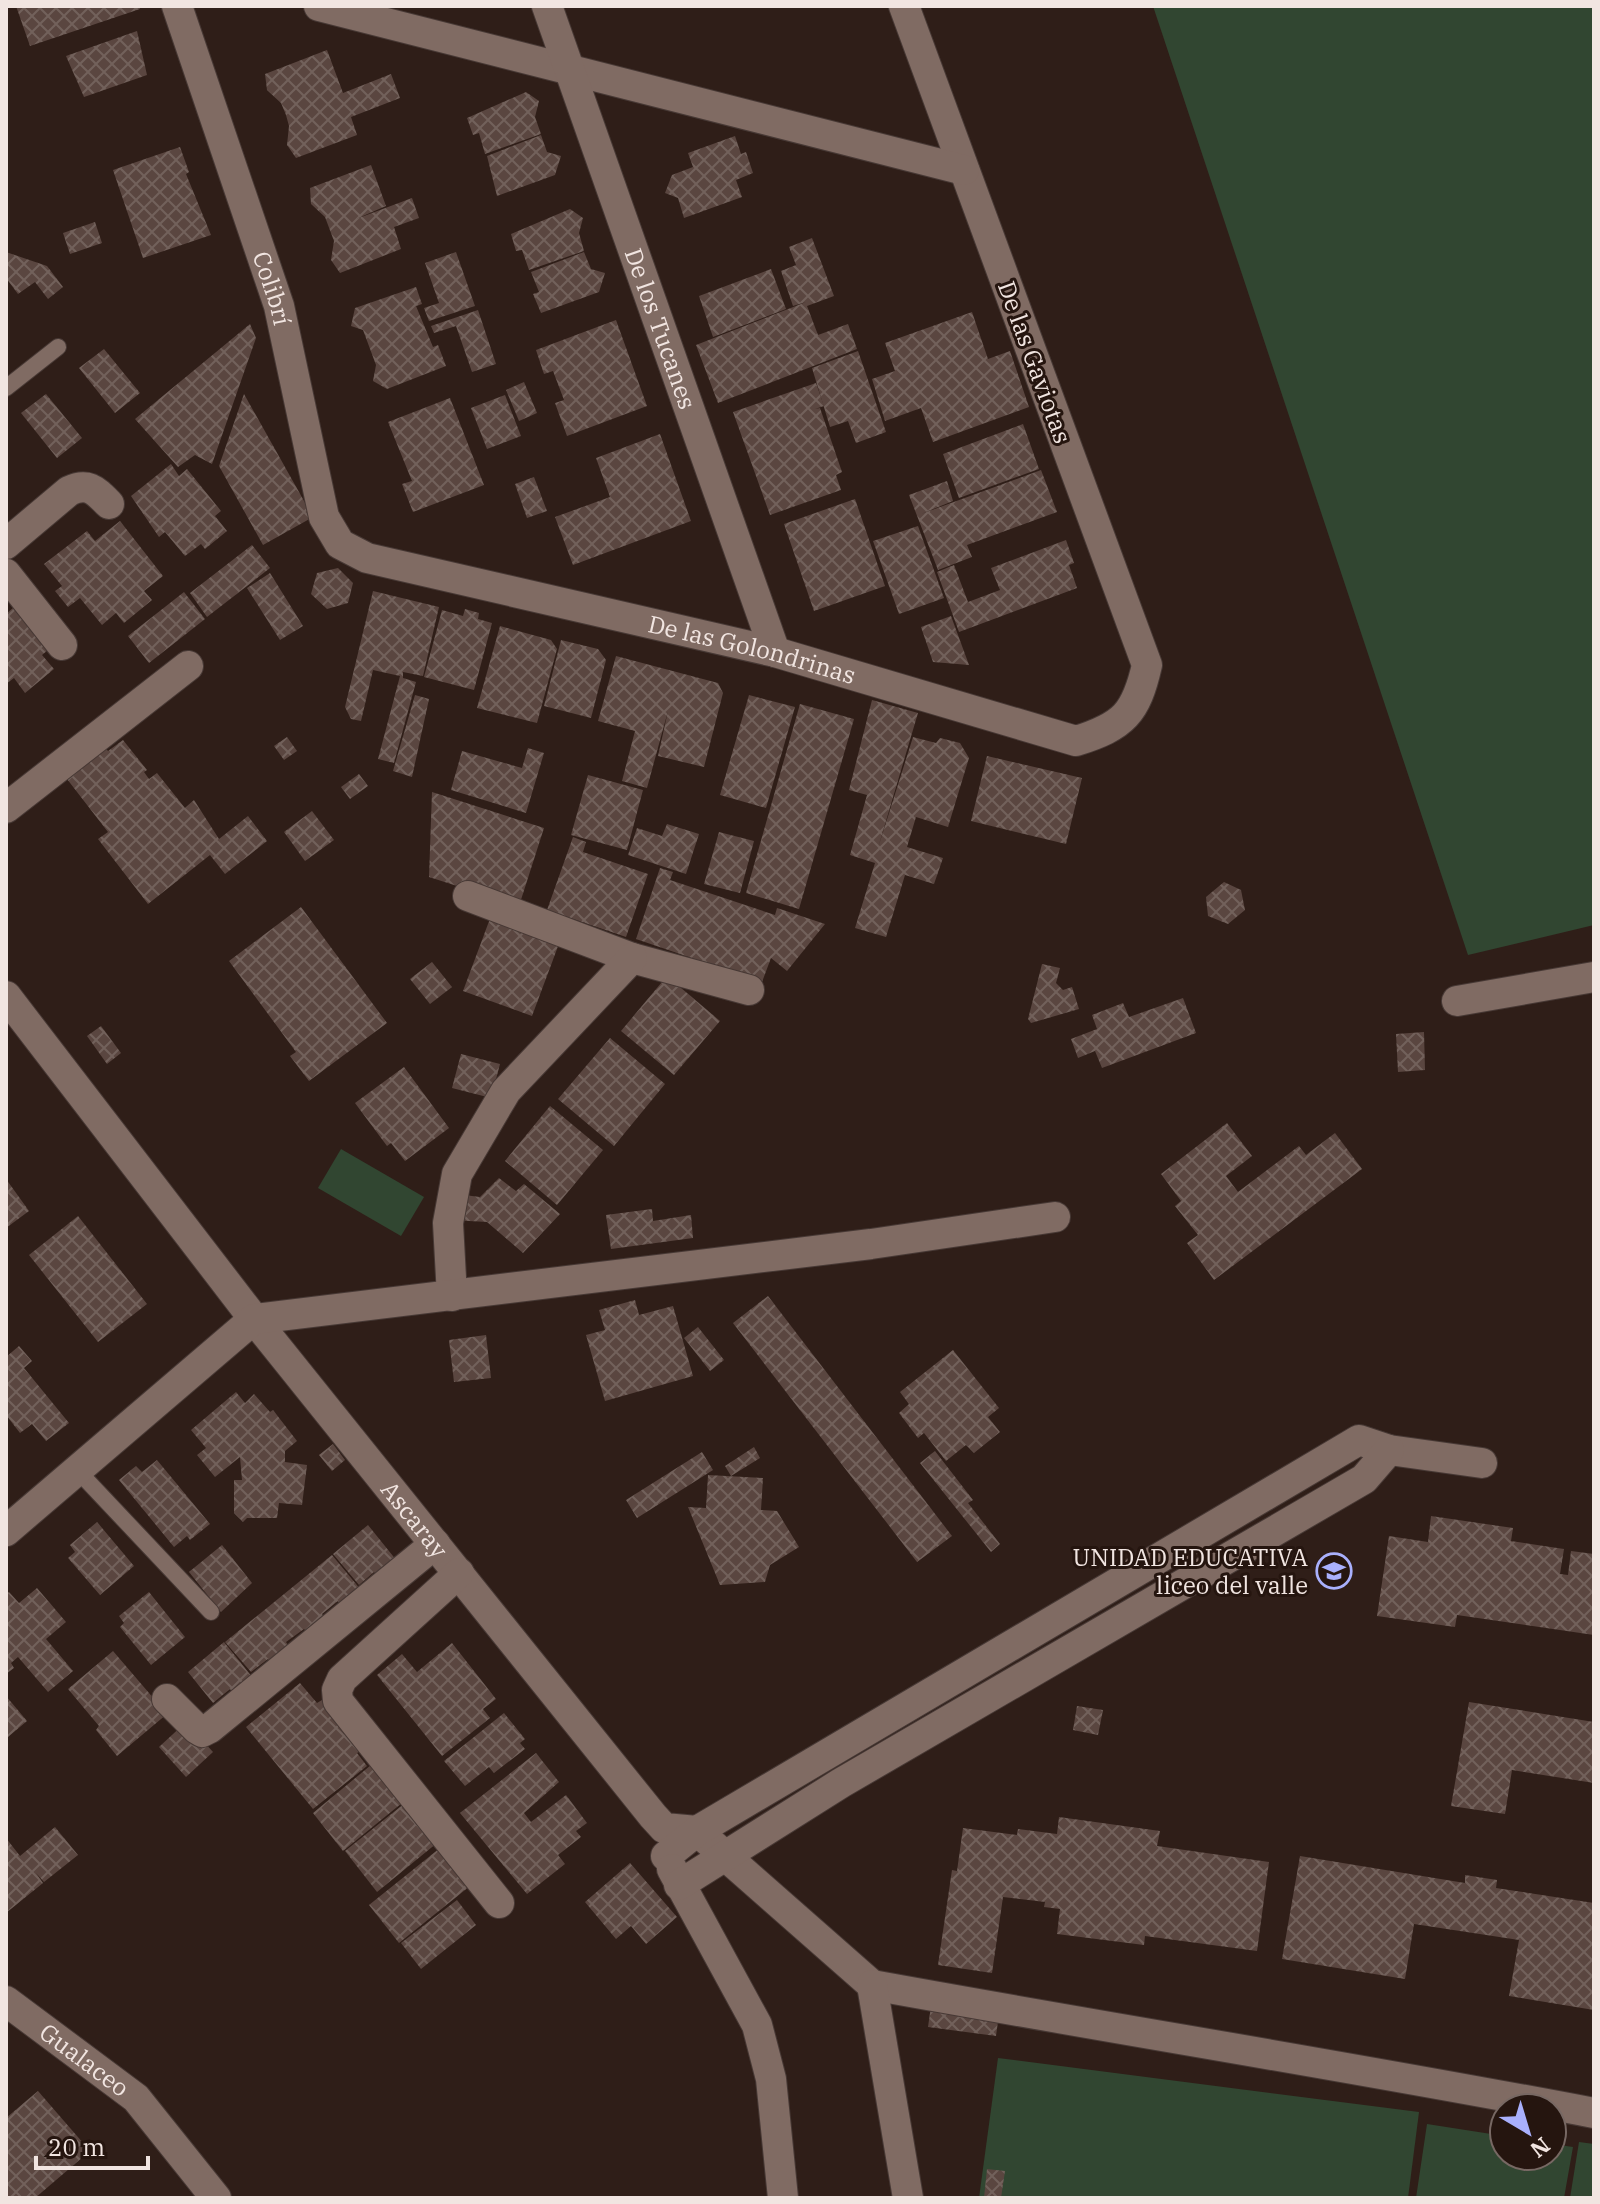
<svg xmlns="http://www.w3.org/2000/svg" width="1600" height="2204" font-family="'IBM Plex Serif',serif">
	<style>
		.grass { fill: #314631 }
		.building { fill: url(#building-cross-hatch) }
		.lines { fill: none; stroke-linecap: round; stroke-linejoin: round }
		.lane-casing { stroke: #473935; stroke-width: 18 }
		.street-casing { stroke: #473935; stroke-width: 32 }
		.lane { stroke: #806b63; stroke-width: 16 }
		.street { stroke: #806b63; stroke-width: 30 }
		.labels { text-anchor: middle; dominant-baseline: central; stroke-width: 6; stroke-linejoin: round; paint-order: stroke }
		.street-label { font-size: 24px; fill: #f1e5e1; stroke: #25150f }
		.poi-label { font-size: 24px; fill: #f1e5e1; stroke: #25150f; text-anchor: end }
	</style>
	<defs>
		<pattern id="building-cross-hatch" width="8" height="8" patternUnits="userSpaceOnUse" patternTransform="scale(2)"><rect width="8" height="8" fill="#5a4640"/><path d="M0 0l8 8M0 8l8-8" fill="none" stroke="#72615b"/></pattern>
	</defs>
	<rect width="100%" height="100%" fill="#2f1e18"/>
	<g class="grass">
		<path d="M1153,6H1594V925L1468,955Z"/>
		<path d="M341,1149L424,1197L401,1236L318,1188Z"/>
		<path d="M998,2058L1419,2112L1408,2198H979Z"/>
		<path d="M1427,2124L1504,2136V2156H1552V2144L1573,2147L1564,2198H1416Z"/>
		<path d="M1579,2142L1594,2144V2198H1570Z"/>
	</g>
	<g class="building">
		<path d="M16,6H139L140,9L30,46Z"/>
		<path d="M137,31L147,75L84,97L66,56Z"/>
		<path d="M327,50L343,93L391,74L400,98L351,117L357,135L296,158L287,145L289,126L286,115L281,103L267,90L265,74Z"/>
		<path d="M526,92L539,101L535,117L541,134L485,154L479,133L473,135L467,118Z"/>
		<path d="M541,135L547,152L561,156L555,175L497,196L487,156Z"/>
		<path d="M735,136L741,154L746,152L753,173L736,180L742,197L684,218L678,198L665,193L672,175L693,167L688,153Z"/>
		<path d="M180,147L189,172L186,174L211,235L143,258L113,170Z"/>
		<path d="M371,165L386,206L356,219L412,198L419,218L394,227L401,249L340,273L331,260L334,241L325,217L311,204L310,188Z"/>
		<path d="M570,209L583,218L579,233L584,251L529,270L522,250L516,251L511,234Z"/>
		<path d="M95,222L102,243L70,254L63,233Z"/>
		<path d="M812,238L834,296L807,306L818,335L848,324L857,349L718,403L696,345L806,302L793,306L781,271L796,265L789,247Z"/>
		<path d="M6,252L47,266L63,287L48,299L35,282L18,294L6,278Z"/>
		<path d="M456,252L475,306L429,321L424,308L439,303L425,263Z"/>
		<path d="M584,252L591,269L605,273L599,292L541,313L533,294L539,292L531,272Z"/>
		<path d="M771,269L786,309L713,337L699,296Z"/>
		<path d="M416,287L422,304L416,306L433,347L438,345L446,366L387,389L373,381L376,365L363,330L351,326L355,308Z"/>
		<path d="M478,310L496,364L472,372L456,326L434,333L431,326Z"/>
		<path d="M972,312L988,359L1010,351L1029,407L933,442L921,408L885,421L872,379L895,371L885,343Z"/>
		<path d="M616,320L647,406L567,436L555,403L564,400L553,371L544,374L536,350Z"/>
		<path d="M250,324L256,338L212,464L195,455L178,467L135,419Z"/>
		<path d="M104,349L140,393L115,413L79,368Z"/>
		<path d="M858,351L886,432L856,443L848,421L830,427L812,368Z"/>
		<path d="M524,382L537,413L519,421L506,390Z"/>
		<path d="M816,383L824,406L815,409L820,408L842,472L836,475L841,490L770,515L733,412Z"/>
		<path d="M46,394L82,438L57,458L21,413Z"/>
		<path d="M244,394L313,517L263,545L219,466Z"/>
		<path d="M505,395L521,436L487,449L471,408Z"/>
		<path d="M450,398L484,485L413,512L402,484L412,481L388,422Z"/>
		<path d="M1023,424L1039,469L959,498L943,454Z"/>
		<path d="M660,434L691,521L573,565L555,517L610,497L596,458Z"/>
		<path d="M171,464L179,476L187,469L221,511L215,516L227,531L205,549L201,544L185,556L165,532L159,537L131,496Z"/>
		<path d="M1041,470L1057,512L967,545L972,557L938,570L909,495L947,481L953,501L921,514Z"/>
		<path d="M534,477L547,511L527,518L515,484Z"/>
		<path d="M855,499L885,586L814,611L784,524Z"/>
		<path d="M120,521L163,576L144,591L152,600L124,623L116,613L102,625L80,598L68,607L55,591L62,586L44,564L87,531L95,541Z"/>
		<path d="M918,526L944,598L899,614L873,541Z"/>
		<path d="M1066,540L1074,563L1069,565L1077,588L959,632L937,572L954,565L968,602L1000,590L991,568Z"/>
		<path d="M252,545L270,568L207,617L190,593Z"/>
		<path d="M338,568L353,583L348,603L327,609L311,594L317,573Z"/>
		<path d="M270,573L303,626L280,640L247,588Z"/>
		<path d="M373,591L439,607L423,676L403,672V678L416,682L394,763L378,759L400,676L373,670L361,721L351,719L345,707Z"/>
		<path d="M184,592L205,619L149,663L128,636Z"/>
		<path d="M13,608L48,650L42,655L54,669L25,693L14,678L6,684V614Z"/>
		<path d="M465,609L479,613L478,619L492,623L474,690L424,677L442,610L463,616Z"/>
		<path d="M951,616L969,665L933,662L921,627Z"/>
		<path d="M500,626L551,640L557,649L537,723L477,708Z"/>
		<path d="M561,640L598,649L606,660L591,718L544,706Z"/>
		<path d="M616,656L718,683L723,693L704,767L658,756L668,711L647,788L622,781L635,731L598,721Z"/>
		<path d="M415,695L429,699L412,777L393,771Z"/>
		<path d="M749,695L795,707L766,808L720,795Z"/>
		<path d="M872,700L918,713L878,848L913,737L936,743L940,738L960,743L969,758L948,827L916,817L907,847L943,858L934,884L905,875L886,937L855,928L875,863L850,855L867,795L849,790Z"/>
		<path d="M800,704L854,719L799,909L746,893Z"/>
		<path d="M287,737L297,751L284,760L274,746Z"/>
		<path d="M99,740L108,751L123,740L147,770L144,772L149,779L157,773L185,808L194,800L219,839L248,816L267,841L225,874L210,855L148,904L98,839L108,832L60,770Z"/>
		<path d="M528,748L544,753L526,813L451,790L462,751L522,768Z"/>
		<path d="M987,756L1082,778L1066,844L971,821Z"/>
		<path d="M359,774L368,786L350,799L341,787Z"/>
		<path d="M588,775L643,790L627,850L571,835Z"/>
		<path d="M432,792L544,828L519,906L429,877Z"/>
		<path d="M312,811L334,840L305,861L284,832Z"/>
		<path d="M667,824L699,834L686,874L628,855L637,828L662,836Z"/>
		<path d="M719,832L754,841L740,893L704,884Z"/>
		<path d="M573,837L586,842L583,852L648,874L626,937L547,910Z"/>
		<path d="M660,868L673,872L670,880L775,915L777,908L825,924L787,971L771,958L762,982L636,939Z"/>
		<path d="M1224,882L1241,890L1245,910L1228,924L1208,916L1206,897Z"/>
		<path d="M301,907L387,1023L309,1081L290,1056L296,1052L229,961Z"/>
		<path d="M491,916L560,941L532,1016L463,991Z"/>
		<path d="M432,962L452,987L430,1004L410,979Z"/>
		<path d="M1042,964L1060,968L1056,983L1063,990L1072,987L1079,1009L1031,1023L1028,1019Z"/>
		<path d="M667,976L720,1021L674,1075L621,1031Z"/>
		<path d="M1183,998L1196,1033L1102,1068L1095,1051L1078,1058L1071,1039L1097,1029L1092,1015L1123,1003L1129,1017Z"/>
		<path d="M101,1026L121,1053L107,1064L87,1036Z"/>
		<path d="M1424,1032L1425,1070L1398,1072L1396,1034Z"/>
		<path d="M610,1038L665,1084L614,1146L558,1099Z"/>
		<path d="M461,1054L500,1064L491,1098L452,1088Z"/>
		<path d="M404,1067L449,1128L405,1161L391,1143L387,1146L355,1103Z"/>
		<path d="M550,1106L603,1150L557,1205L505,1161Z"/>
		<path d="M1227,1123L1252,1156L1226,1176L1238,1192L1299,1146L1306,1155L1335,1133L1362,1169L1214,1280L1187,1243L1198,1235L1175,1206L1181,1201L1161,1174Z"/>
		<path d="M499,1178L516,1191L524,1184L560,1214L523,1253L487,1222L451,1220L456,1194L480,1197Z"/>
		<path d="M6,1179L29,1211L6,1228Z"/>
		<path d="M652,1209L653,1221L691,1215L693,1238L611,1249L606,1215Z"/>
		<path d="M78,1216L147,1304L98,1342L29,1255Z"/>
		<path d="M768,1296L952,1536L917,1562L733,1323Z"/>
		<path d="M635,1300L639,1315L673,1306L693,1376L605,1401L586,1335L605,1330L599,1310Z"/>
		<path d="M698,1327L724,1360L710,1371L684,1338Z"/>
		<path d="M486,1335L491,1378L454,1382L449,1340Z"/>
		<path d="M19,1346L32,1361L24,1368L69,1423L46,1441L32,1424L20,1433L6,1415V1357Z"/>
		<path d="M953,1350L999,1408L988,1417L1000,1432L974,1453L966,1445L946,1461L924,1433L918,1438L899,1413L909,1404L900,1392Z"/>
		<path d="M236,1392L245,1403L254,1394L270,1412L273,1410L297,1441L285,1451V1462L307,1465L302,1505L279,1503L277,1518H247L243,1522L234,1513V1480H242L240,1457L215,1477L197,1455L206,1448L191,1430Z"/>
		<path d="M333,1444L345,1460L332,1471L319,1455Z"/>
		<path d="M754,1447L760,1458L731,1476L725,1466Z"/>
		<path d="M935,1451L973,1500L968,1503L1000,1544L991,1552L920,1463Z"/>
		<path d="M702,1452L713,1470L637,1518L626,1500Z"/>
		<path d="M157,1460L210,1524L190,1540L187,1536L174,1547L119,1480L136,1466L142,1472Z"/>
		<path d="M708,1475L763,1478L761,1510L777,1511L799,1547L770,1565L765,1582L720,1585L688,1507L706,1508Z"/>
		<path d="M1431,1516L1513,1528L1511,1541L1564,1549L1560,1574L1568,1575L1571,1551L1594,1554V1635L1457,1615L1455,1627L1377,1616L1389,1536L1428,1542Z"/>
		<path d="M97,1522L134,1566L100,1595L68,1558L75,1552L70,1545Z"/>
		<path d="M368,1525L397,1561L378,1577L374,1572L359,1585L333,1554Z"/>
		<path d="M222,1545L252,1583L221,1612L189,1572Z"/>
		<path d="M332,1555L361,1590L341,1606L338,1601L322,1614L326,1619L308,1633L304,1629L286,1642L290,1648L271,1663L268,1659L251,1672L225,1642Z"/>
		<path d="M37,1588L66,1622L46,1639L73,1671L48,1692L18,1657L11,1663L14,1668L6,1674V1594L9,1592L19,1603Z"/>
		<path d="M149,1592L185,1637L151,1665L120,1627L124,1623L119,1616Z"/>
		<path d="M224,1642L253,1678L233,1694L230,1689L213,1703L188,1672Z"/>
		<path d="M452,1643L496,1699L483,1709L490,1718L442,1756L377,1675L402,1654L417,1672Z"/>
		<path d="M113,1651L167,1714L117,1756L96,1730L99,1726L68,1689Z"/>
		<path d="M300,1683L317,1703L322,1700L362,1750L357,1753L367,1766L313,1809L246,1727Z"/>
		<path d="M6,1696L27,1721L8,1737L6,1735Z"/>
		<path d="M1469,1702L1594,1722V1783L1512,1770L1505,1814L1451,1806Z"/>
		<path d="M1077,1706L1103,1710L1098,1735L1073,1730Z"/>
		<path d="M504,1713L525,1739L520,1743L525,1749L494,1773L489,1767L465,1786L444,1761Z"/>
		<path d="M186,1722L213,1752L186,1777L159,1747Z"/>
		<path d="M536,1753L559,1782L524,1813L531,1822L566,1795L587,1823L576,1831L581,1837L558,1855L565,1864L527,1894L460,1813Z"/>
		<path d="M371,1765L402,1803L343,1851L313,1813Z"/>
		<path d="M405,1803L437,1843L377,1892L345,1851Z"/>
		<path d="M1059,1817L1160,1831L1157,1846L1269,1862L1257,1951L1145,1936L1144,1945L1057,1934L1060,1909L1044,1907L1045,1902L1003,1897L992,1973L938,1965L952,1870L957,1871L963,1828L1017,1835L1018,1829L1057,1834Z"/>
		<path d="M55,1827L78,1855L44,1882L36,1873L43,1883L6,1913V1838L20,1856Z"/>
		<path d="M440,1848L470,1886L399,1943L369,1905Z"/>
		<path d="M1300,1856L1465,1883V1875L1497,1880L1496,1888L1594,1903V2010L1509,1996L1519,1940L1414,1924L1405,1979L1282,1959Z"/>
		<path d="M630,1863L677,1917L646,1944L631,1926L616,1939L585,1902Z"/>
		<path d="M457,1900L476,1925L421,1969L401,1943Z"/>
		<path d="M931,2006L999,2014L996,2036L928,2027Z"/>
		<path d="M38,2091L90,2151L35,2198H7L6,2118Z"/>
		<path d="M987,2169L1005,2171L1001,2198H984Z"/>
	</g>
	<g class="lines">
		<defs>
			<g id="lane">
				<path d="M6,388L58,347"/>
				<path d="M78,1471L211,1612"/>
			</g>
			<g id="street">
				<path id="s1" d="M177,6L279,306L324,517L340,544L367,558L775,652L1076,741C1124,726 1136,713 1147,665L904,6"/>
				<path d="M319,6L964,170"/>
				<path id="s2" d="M547,6L775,652"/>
				<path d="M6,544L69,491C88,482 95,490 109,504"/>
				<path d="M6,574L62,645"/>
				<path d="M6,808L188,666"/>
				<path d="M468,896L632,958L749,990"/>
				<path id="s3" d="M6,996L254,1319L653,1816L664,1828L697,1831L872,1985"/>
				<path d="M1457,1001L1594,977"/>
				<path d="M452,1296L448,1223L457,1174L506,1091L632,958"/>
				<path d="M6,1531L254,1319L871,1244L1055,1217"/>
				<path d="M459,1573L342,1679L337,1690L338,1701L499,1903"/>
				<path d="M167,1699L197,1729L202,1732L210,1728L435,1544"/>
				<path d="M666,1856L697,1831L1359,1440L1389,1450L1482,1463"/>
				<path d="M672,1869L757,2025L771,2079L783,2198"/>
				<path d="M679,1885L841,1783L1364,1479L1389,1450"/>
				<path d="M872,1985C1113,2029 1354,2067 1594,2113"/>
				<path d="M872,1985L908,2198"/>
				<path id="s4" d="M6,2001L136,2098L216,2198"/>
			</g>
		</defs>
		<use href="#lane" class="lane-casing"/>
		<use href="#street" class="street-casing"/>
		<use href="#lane" class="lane"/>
		<use href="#street" class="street"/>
	</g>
	<defs>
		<symbol id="school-ring" viewBox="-11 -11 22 22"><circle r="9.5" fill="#25150f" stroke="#a9b0fc" stroke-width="1.5"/><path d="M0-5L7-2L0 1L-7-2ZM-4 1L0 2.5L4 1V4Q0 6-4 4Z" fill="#a9b0fc"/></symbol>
	</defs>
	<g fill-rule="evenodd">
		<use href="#school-ring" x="1314" y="1551" width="40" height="40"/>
	</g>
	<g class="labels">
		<g class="street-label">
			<text stroke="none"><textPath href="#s1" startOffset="298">Colibrí</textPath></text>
			<text stroke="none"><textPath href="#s2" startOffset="342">De los Tucanes</textPath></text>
			<text transform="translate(1035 362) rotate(70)">De las Gaviotas</text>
			<text stroke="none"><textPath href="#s1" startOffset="990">De las Golondrinas</textPath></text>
			<text stroke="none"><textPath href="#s3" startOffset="664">Ascaray</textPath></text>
			<text stroke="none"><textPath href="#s4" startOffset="98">Gualaceo</textPath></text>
		</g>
		<g class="poi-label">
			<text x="1308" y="1557">UNIDAD EDUCATIVA<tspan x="1308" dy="28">liceo del valle</tspan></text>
		</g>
	</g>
	<rect width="1600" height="2204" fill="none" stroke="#f1e5e1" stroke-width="16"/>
	<g transform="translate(1528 2132) rotate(142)"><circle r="38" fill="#25150f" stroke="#776863" stroke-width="2"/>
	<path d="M0-6L14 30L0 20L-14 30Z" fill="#a9b0fc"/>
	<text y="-12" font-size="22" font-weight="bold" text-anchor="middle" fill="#f1e5e1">N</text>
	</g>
	<path d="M36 2156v12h112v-12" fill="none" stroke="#f1e5e1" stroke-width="4"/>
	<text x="48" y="2156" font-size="24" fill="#f1e5e1" stroke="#25150f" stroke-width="6" paint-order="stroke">20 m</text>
</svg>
